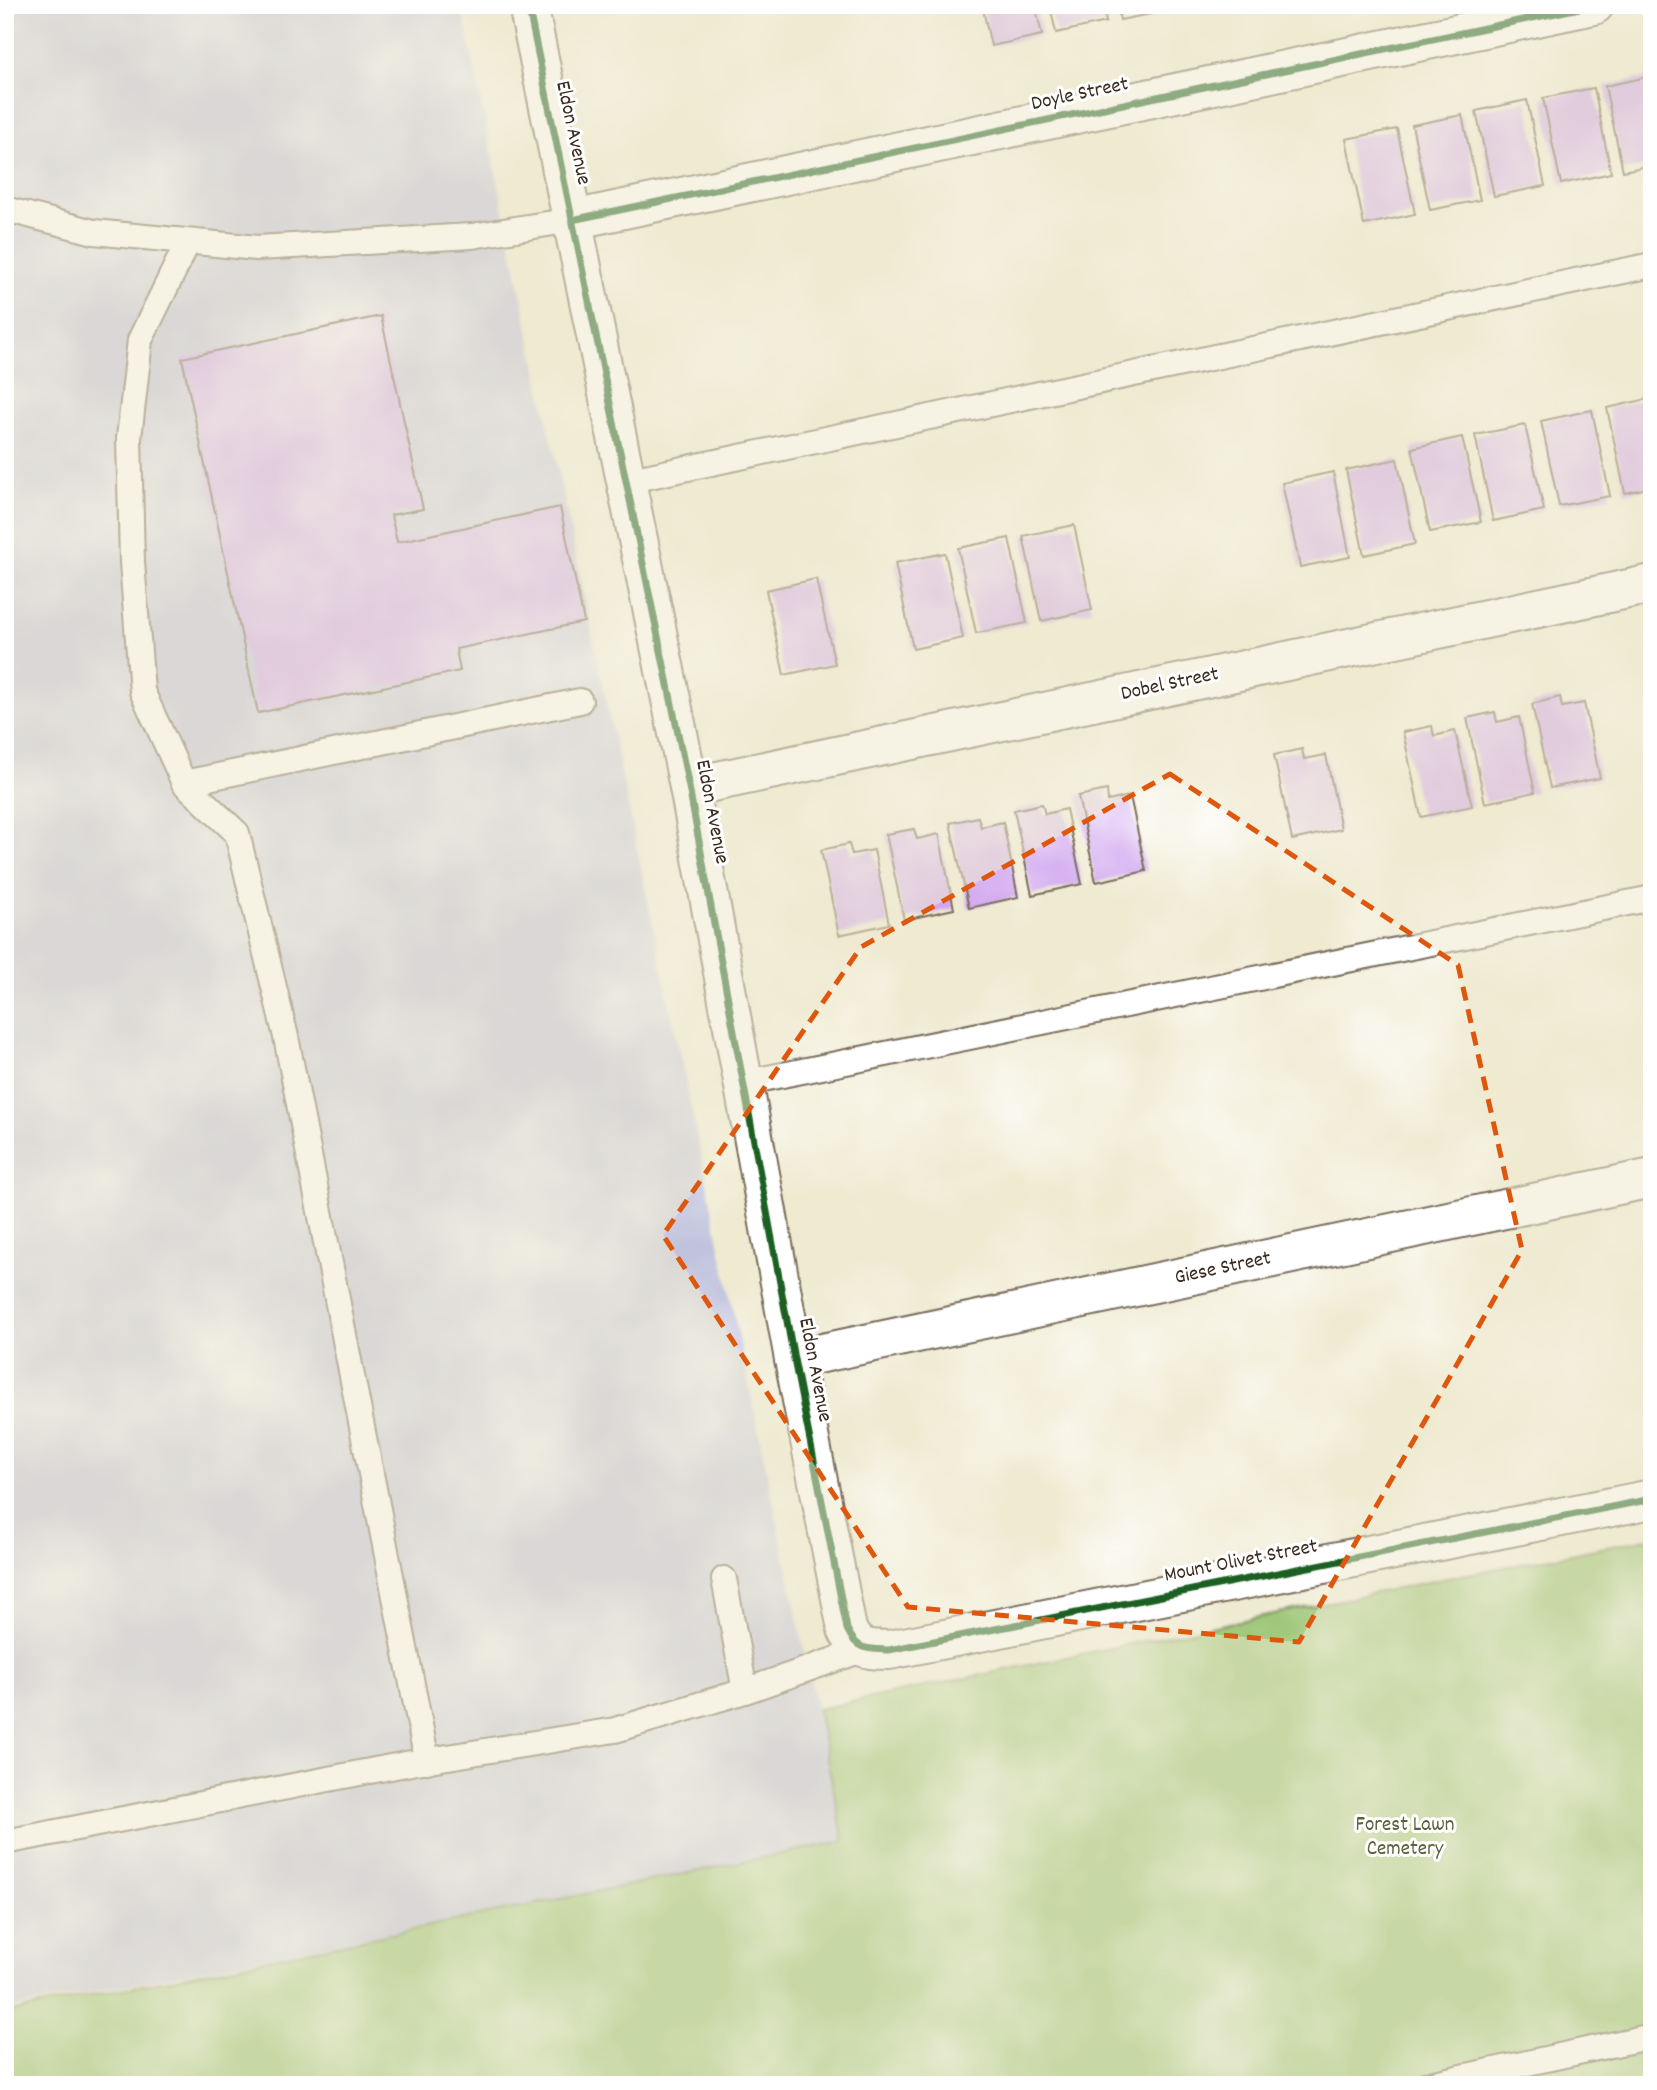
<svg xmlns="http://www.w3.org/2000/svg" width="1657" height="2090" font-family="Dekko,sans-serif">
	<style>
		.industrial { fill: #c1c2dd }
		.green { fill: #98c370; stroke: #6a7647; stroke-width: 2 }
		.building { fill: #d1a8ef }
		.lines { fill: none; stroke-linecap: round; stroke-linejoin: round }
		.lane-casing { stroke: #7a6d5c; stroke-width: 28 }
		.street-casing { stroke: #7a6d5c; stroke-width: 42 }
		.lane { stroke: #fff; stroke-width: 24 }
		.street { stroke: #fff; stroke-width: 38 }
		.cycleway-casing { stroke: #fff; stroke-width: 11 }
		.cycleway { stroke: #1b5e20; stroke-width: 7 }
		.marked { fill: none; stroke: #df570d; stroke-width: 5; stroke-dasharray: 14 9; stroke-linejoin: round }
		.labels { text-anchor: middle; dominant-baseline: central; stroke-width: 6; stroke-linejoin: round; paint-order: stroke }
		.street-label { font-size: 21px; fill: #3b2a1e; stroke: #fff }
		.park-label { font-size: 21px; fill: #5c603b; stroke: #fff }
	</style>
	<rect width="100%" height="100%" fill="#fff"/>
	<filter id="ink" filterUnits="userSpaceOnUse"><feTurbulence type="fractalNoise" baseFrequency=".0143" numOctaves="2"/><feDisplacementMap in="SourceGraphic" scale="14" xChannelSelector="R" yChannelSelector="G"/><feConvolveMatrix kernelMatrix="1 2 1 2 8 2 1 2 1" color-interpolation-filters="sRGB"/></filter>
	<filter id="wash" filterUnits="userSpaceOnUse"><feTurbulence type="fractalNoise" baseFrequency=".00686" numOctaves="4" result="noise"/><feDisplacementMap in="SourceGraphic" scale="28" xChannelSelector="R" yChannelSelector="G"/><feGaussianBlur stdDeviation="1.57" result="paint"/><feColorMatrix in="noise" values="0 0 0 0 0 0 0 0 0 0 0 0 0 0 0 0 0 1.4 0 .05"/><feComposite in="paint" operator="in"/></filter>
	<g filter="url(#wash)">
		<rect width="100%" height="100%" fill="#efead0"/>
		<path class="industrial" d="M5,5H461L844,1841L5,2010Z"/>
		<path class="green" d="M1652,1538V2085H5V2013L844,1841L817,1709L1437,1580Z"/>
		<g id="blocks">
			<g class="building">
				<path d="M982,5H1035L1042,35L991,46Z"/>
				<path d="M1050,5H1103L1106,22L1056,33Z"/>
				<path d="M1117,5H1170L1171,10L1120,20Z"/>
				<path d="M1652,76V165L1623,171L1605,86Z"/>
				<path d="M1594,88L1611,173L1561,184L1543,98Z"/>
				<path d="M1527,100L1545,186L1494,196L1476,111Z"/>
				<path d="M1462,115L1480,200L1430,210L1412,125Z"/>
				<path d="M1397,129L1415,214L1364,225L1346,139Z"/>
				<path d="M381,316L423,509L391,515L397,542L560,507L584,622L456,649L460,671L258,713L182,358Z"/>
				<path d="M1652,398V487L1625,493L1607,408Z"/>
				<path d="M1592,410L1610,496L1559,506L1541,421Z"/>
				<path d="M1525,425L1544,510L1493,521L1475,435Z"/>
				<path d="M1462,437L1481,522L1430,532L1412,448Z"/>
				<path d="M1397,459L1415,544L1364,555L1346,470Z"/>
				<path d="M1333,472L1350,557L1300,567L1282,483Z"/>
				<path d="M1074,525L1092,610L1041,621L1023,536Z"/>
				<path d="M1009,538L1027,623L976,633L958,548Z"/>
				<path d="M945,553L963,638L913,649L895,563Z"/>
				<path d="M816,579L835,664L784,675L766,590Z"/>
				<path d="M1560,697L1562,707L1584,703L1600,778L1550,788L1532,704Z"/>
				<path d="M1495,712L1497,722L1519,717L1535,792L1485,803L1467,718Z"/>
				<path d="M1432,726L1434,736L1455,731L1472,806L1421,817L1403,732Z"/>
				<path d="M1302,749L1304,759L1326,755L1341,829L1292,840L1274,755Z"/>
				<path d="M1107,790L1108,801L1130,796L1146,871L1096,882L1078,796Z"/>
				<path d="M1042,804L1045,814L1066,809L1082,884L1032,895L1014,810Z"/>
				<path d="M978,817L981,827L1003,822L1018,897L969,908L950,823Z"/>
				<path d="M914,829L917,839L939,834L954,909L904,920L886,834Z"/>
				<path d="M849,844L852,854L874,850L889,924L839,935L821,850Z"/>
			</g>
		</g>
	</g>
	<g filter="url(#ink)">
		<use href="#blocks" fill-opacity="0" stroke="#7a6d5c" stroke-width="2"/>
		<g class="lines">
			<defs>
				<g id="lane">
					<path d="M5,209L94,232L257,248L472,236L572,220"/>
					<path d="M188,242L140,340L129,438L132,562L142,691L184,783L237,833L286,1037L427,1761"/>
					<path d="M626,481L1652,265"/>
					<path d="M184,783L580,701"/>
					<path d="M743,1083L1652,898"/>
					<path d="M724,1579L745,1691"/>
					<path d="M5,1842L411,1763L615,1730L745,1691L865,1649"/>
					<path d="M1425,2085L1652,2036"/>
				</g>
				<g id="street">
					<path d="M528,5L689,787L794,1359L847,1629C857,1651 867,1649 889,1650L1652,1499"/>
					<path d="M572,220L1594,5"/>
					<path d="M689,787L1652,584"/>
					<path d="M794,1359L1652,1178"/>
				</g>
			</defs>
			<use href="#lane" class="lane-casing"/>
			<use href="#street" class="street-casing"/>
			<use href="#lane" class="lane"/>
			<use href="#street" class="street"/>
			<defs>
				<g id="cycleway">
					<path d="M528,5L689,787L794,1359L847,1629C857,1651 867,1649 889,1650L1652,1499"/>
					<path d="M572,220L1594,5"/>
				</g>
			</defs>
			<use href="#cycleway" class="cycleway-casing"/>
			<use href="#cycleway" class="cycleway"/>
		</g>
	</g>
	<path d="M0 0H1657V2090H0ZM1170,774L1458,965L1522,1250L1299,1642L908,1607L663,1235L861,947Z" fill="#efead0" fill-opacity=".55" fill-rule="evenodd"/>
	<path class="marked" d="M1170,774L1458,965L1522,1250L1299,1642L908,1607L663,1235L861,947Z"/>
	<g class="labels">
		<g class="street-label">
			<text transform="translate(1080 95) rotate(-12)">Doyle Street</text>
			<text transform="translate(572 133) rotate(78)">Eldon Avenue</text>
			<text transform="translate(1170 685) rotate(-12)">Dobel Street</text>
			<text transform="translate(711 812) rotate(79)">Eldon Avenue</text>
			<text transform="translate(1223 1269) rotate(-12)">Giese Street</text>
			<text transform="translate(814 1370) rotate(79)">Eldon Avenue</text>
			<text transform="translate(1241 1562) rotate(-11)">Mount Olivet Street</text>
		</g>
		<g class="park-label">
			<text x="1405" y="1826">Forest Lawn<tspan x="1405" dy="24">Cemetery</tspan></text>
		</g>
	</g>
	<rect width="1657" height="2090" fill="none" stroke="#fff" stroke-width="28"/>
</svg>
